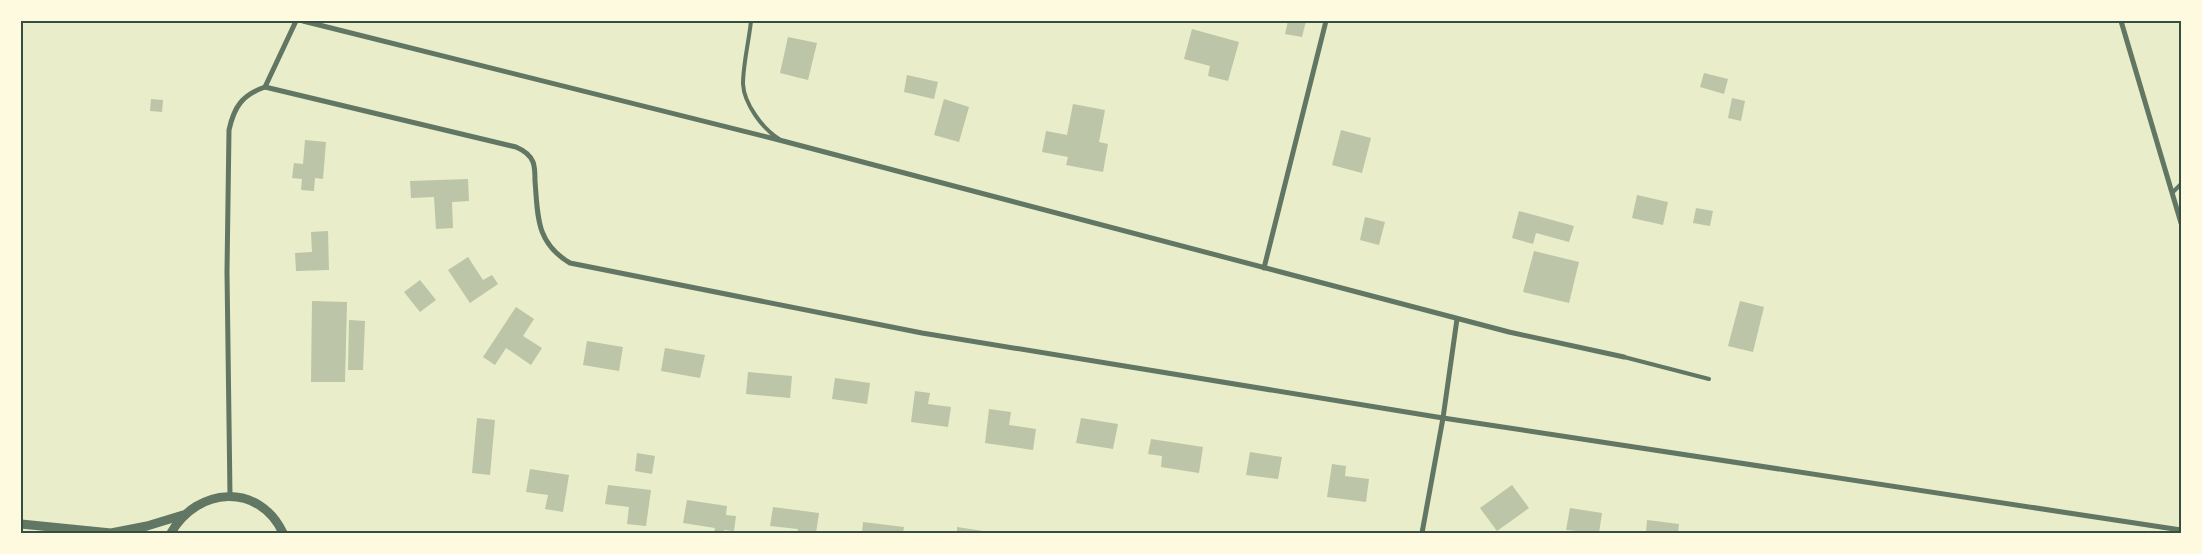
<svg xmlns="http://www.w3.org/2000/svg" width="2202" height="554" font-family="'Golos Text',sans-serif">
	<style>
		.building { fill: #bcc5a7 }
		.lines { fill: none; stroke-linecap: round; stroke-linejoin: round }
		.service { stroke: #617663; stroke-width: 4 }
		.minor { stroke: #617663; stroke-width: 5 }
		.tertiary { stroke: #617663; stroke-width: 9 }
		.neatline { fill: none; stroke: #344e41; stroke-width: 2 }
	</style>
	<rect width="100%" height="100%" fill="#e9edc9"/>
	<g class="building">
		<path d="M1288,21H1306L1302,37L1285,34Z"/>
		<path d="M1192,29L1239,42L1228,81L1208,76L1210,66L1184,59Z"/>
		<path d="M788,37L817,43L808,80L780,73Z"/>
		<path d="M1704,73L1728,79L1724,94L1700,87Z"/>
		<path d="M907,75L938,82L934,99L904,92Z"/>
		<path d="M1732,98L1745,101L1741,121L1728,118Z"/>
		<path d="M151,99L163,100L162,112L150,111Z"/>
		<path d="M944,99L969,107L959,142L934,135Z"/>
		<path d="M1073,104L1105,110L1099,142L1108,144L1103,172L1066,165L1068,157L1042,152L1046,131L1067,135Z"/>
		<path d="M1341,130L1371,138L1362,173L1332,165Z"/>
		<path d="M305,140L326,142L323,179L315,178L314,191L301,190L302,179L292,178L294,163L303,164Z"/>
		<path d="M468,179L469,201L452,202L453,228L436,229L434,197L411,198L410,181Z"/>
		<path d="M1637,195L1668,202L1663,225L1632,218Z"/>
		<path d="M1696,208L1713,211L1710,226L1693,223Z"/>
		<path d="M1519,211L1574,226L1569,242L1536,233L1533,244L1512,238Z"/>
		<path d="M1365,217L1385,222L1379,245L1360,240Z"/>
		<path d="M328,231L329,270L296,271L295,253L312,252L311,232Z"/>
		<path d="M1534,251L1579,262L1569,303L1523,292Z"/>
		<path d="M468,257L483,280L492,275L498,284L470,303L448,270Z"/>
		<path d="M420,280L436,300L420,312L404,292Z"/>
		<path d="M312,301L347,302L345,382H311Z"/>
		<path d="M1740,301L1764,307L1753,352L1728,346Z"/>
		<path d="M516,307L534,319L523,336L542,348L531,365L506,348L495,365L483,357Z"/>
		<path d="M349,320L365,321L363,370H348Z"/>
		<path d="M587,341L623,347L619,371L583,365Z"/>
		<path d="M665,348L705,355L700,378L661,371Z"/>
		<path d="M748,372L792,376L790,398L746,394Z"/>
		<path d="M835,378L870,383L867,404L832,399Z"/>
		<path d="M915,391L930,393L928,404L951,407L948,427L911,422Z"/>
		<path d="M989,409L1011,412L1009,425L1036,429L1033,450L985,443Z"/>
		<path d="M477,418L495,420L490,475L472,473Z"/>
		<path d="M1081,418L1118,424L1113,449L1076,443Z"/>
		<path d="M1151,439L1203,447L1199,473L1161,467L1162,456L1148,454Z"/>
		<path d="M1250,452L1282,457L1278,479L1246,475Z"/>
		<path d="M637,453L655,456L652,474L635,471Z"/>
		<path d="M1332,464L1346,466L1345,476L1369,479L1366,502L1327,497Z"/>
		<path d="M530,469L569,475L563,512L545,509L548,495L526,492Z"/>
		<path d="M608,485L651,490L646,526L627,524L629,507L605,504Z"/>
		<path d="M1512,485L1529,508L1497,531L1480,508Z"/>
		<path d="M687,500L727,506L726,515L736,516L734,531L724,530V533H714L715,528L683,523Z"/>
		<path d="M773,507L819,513L816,533H797L798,529L770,526Z"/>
		<path d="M1570,508L1602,513L1599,533L1566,530Z"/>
		<path d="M1647,520L1679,524L1678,533H1646Z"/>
		<path d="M863,522L904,527L903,533H862Z"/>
		<path d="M957,527L990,532L989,533H957Z"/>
	</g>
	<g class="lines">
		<g class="service">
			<path d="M751,21C749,41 743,64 743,84C744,104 763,129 779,139"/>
			<path d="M2173,192L2181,184"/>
			<path d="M1624,357L1709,379"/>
		</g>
		<g class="minor">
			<path d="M303,21L783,141L1509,332L1624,357"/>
			<path d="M2121,21L2181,223"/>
			<path d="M265,87L296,21"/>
			<path d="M1264,268L1326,21"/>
			<path d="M230,496L227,272L229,130C234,107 242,95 265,87L516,147C523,150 530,154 533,162C535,167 535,176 535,181C538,217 536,243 570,263L922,333L1443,418L2181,530"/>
			<path d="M1422,533L1443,418L1457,319"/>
		</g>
		<g class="tertiary">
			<path d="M21,524L111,533L147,526L183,515"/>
			<path d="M171,533C197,487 259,482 283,533"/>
		</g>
	</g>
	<rect width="2202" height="554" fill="none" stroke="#fefae0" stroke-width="45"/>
	<rect x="22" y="22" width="2158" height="510" class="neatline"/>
</svg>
